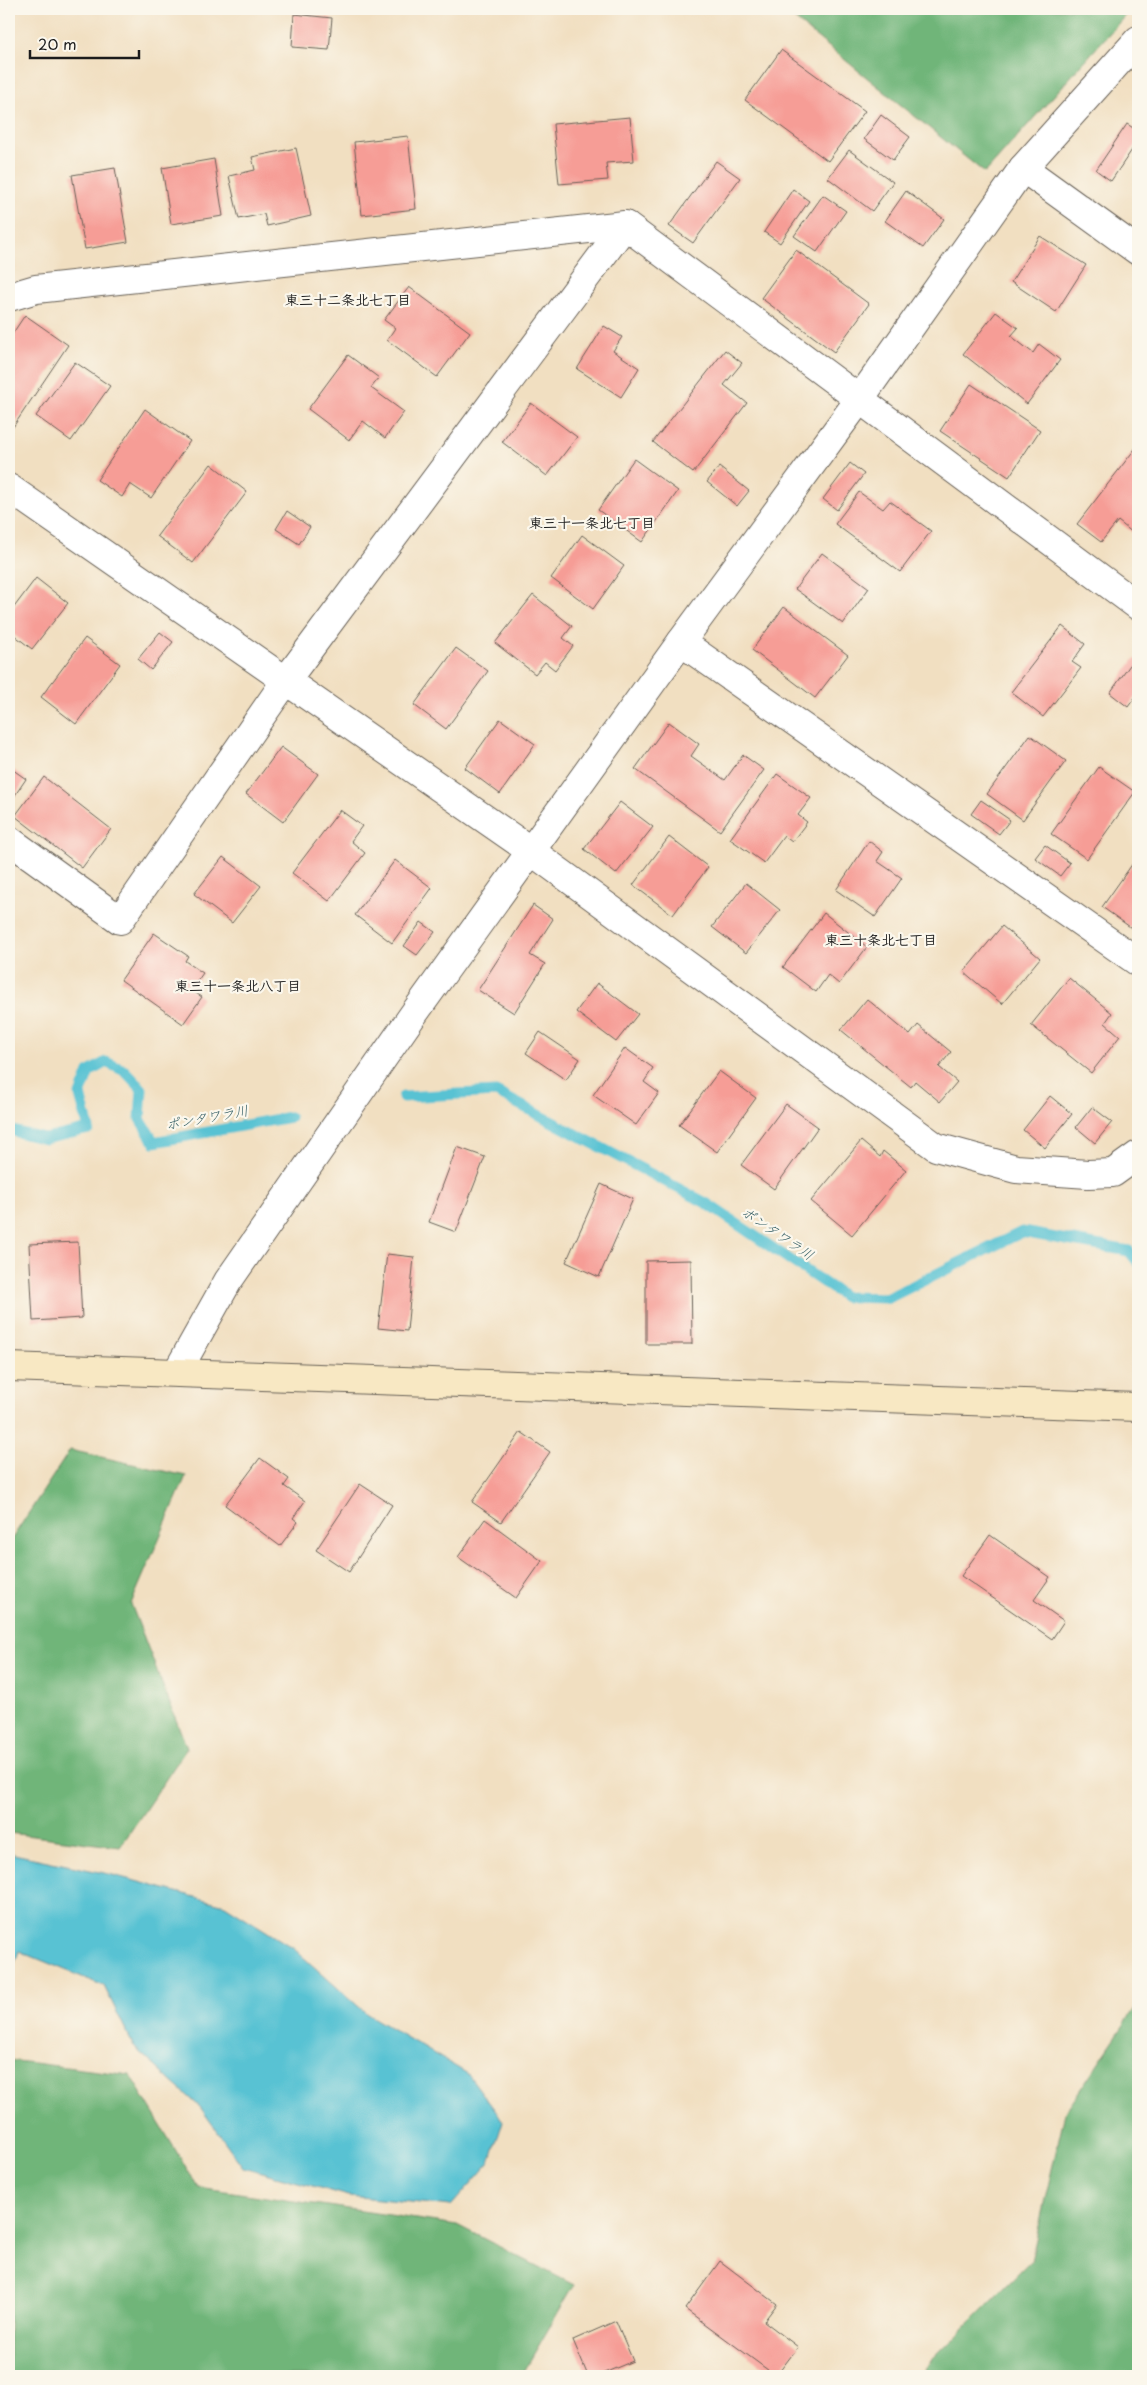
<svg xmlns="http://www.w3.org/2000/svg" width="1147" height="2385" font-family="'Playpen Sans','Klee One',sans-serif">
	<style>
		.forest { fill: #70b579; stroke: #46684a }
		.water { fill: #58c2d3; stroke: #3a6f78 }
		.lines { fill: none; stroke-linecap: round; stroke-linejoin: round }
		.stream { stroke: #58c2d3; stroke-width: 11 }
		.building { fill: #f69d96 }
		.street-casing { stroke: #676056; stroke-width: 30 }
		.secondary-casing { stroke: #676056; stroke-width: 30 }
		.street { stroke: #fff; stroke-width: 28 }
		.secondary { stroke: #f8e8c3; stroke-width: 28 }
		.labels { text-anchor: middle; dominant-baseline: central; stroke-width: 4.5; stroke-linejoin: round; paint-order: stroke }
		.neighbourhood-label { font-size: 14px; font-weight: bold; fill: #1c1c1c; stroke: #fbf7ec }
		.water-label { font-size: 14px; font-style: italic; fill: #345e65; stroke: #fbf7ec }
	</style>
	<rect width="100%" height="100%" fill="#fbf7ec"/>
	<filter id="ink" filterUnits="userSpaceOnUse"><feTurbulence type="fractalNoise" baseFrequency=".02" numOctaves="2"/><feDisplacementMap in="SourceGraphic" scale="10" xChannelSelector="R" yChannelSelector="G"/><feConvolveMatrix kernelMatrix="1 2 1 2 8 2 1 2 1" color-interpolation-filters="sRGB"/></filter>
	<filter id="wash" filterUnits="userSpaceOnUse"><feTurbulence type="fractalNoise" baseFrequency=".0096" numOctaves="4" result="noise"/><feDisplacementMap in="SourceGraphic" scale="20" xChannelSelector="R" yChannelSelector="G"/><feGaussianBlur stdDeviation="1.12" result="paint"/><feColorMatrix in="noise" values="0 0 0 0 0 0 0 0 0 0 0 0 0 0 0 0 0 1.4 0 .05"/><feComposite in="paint" operator="in"/></filter>
	<g filter="url(#wash)">
		<rect width="100%" height="100%" fill="#f1dfc1"/>
		<g class="forest">
			<path d="M782,9H1131L985,173Z"/>
			<path d="M70,1450L186,1476L131,1604L187,1748L120,1847L9,1833V1543Z"/>
			<path d="M1138,2004V2376H914L919,2373L1031,2261L1065,2112Z"/>
			<path d="M9,2060L130,2075L198,2187L457,2225L574,2285L521,2376H9Z"/>
		</g>
		<path class="water" d="M9,1853L109,1874L225,1905L293,1948L367,2014L468,2074L503,2121L490,2162L451,2206L349,2196L243,2167L200,2107L134,2047L104,1986L19,1951L9,1979Z"/>
		<g class="lines">
			<g class="stream">
				<path d="M403,1097L496,1092L706,1203L845,1297L888,1298L1022,1232L1129,1251L1138,1262"/>
				<path d="M9,1130L45,1139L89,1129L80,1095L89,1072L106,1062L125,1071L142,1089L140,1119L154,1142L290,1117"/>
			</g>
		</g>
		<g id="blocks">
			<g class="building">
				<path d="M294,14L332,18L329,50L292,47Z"/>
				<path d="M781,50L865,111L828,161L745,100Z"/>
				<path d="M881,115L910,137L893,160L864,139Z"/>
				<path d="M630,117L634,161L606,163L608,180L559,184L553,124Z"/>
				<path d="M1127,124L1138,131V141L1111,181L1096,170Z"/>
				<path d="M408,136L416,209L362,215L354,142Z"/>
				<path d="M296,148L311,216L267,226L264,214L239,219L229,176L255,170L252,157Z"/>
				<path d="M849,150L893,182L872,211L828,178Z"/>
				<path d="M214,159L223,216L171,224L162,168Z"/>
				<path d="M716,161L740,178L693,243L669,226Z"/>
				<path d="M115,168L128,242L85,249L72,175Z"/>
				<path d="M793,189L809,201L780,243L764,232Z"/>
				<path d="M906,191L944,219L923,248L885,221Z"/>
				<path d="M823,195L846,211L817,252L794,236Z"/>
				<path d="M1040,236L1086,265L1056,312L1011,282Z"/>
				<path d="M796,250L869,304L834,352L761,298Z"/>
				<path d="M409,287L470,332L437,377L387,340L395,328L384,320Z"/>
				<path d="M996,312L1018,328L1011,336L1033,353L1039,344L1060,360L1027,404L963,354Z"/>
				<path d="M25,315L68,345L11,430L9,428V339Z"/>
				<path d="M604,326L622,337L613,351L639,368L621,397L577,369Z"/>
				<path d="M725,350L742,363L724,385L747,403L693,473L653,442Z"/>
				<path d="M348,355L379,378L371,388L404,412L385,438L363,421L349,440L308,409Z"/>
				<path d="M75,362L110,386L71,441L36,416Z"/>
				<path d="M971,384L1040,430L1009,477L940,431Z"/>
				<path d="M531,403L577,437L547,476L502,442Z"/>
				<path d="M145,409L190,441L151,498L130,484L122,497L97,480Z"/>
				<path d="M1138,445V526L1133,533L1118,521L1101,542L1077,524Z"/>
				<path d="M634,459L678,491L642,542L598,510Z"/>
				<path d="M850,463L864,474L837,510L823,499Z"/>
				<path d="M211,464L247,492L193,563L157,536Z"/>
				<path d="M719,467L749,491L737,506L707,482Z"/>
				<path d="M859,492L883,509L890,501L931,531L900,572L835,524Z"/>
				<path d="M287,511L310,527L299,544L276,529Z"/>
				<path d="M582,535L624,566L593,609L551,578Z"/>
				<path d="M822,553L869,588L843,624L795,589Z"/>
				<path d="M36,578L68,603L32,649L9,631V614Z"/>
				<path d="M533,595L572,626L563,638L573,646L555,670L545,662L535,674L495,643Z"/>
				<path d="M784,607L848,655L815,698L752,650Z"/>
				<path d="M1062,626L1085,644L1072,662L1081,668L1043,717L1011,692Z"/>
				<path d="M160,632L173,642L151,670L138,659Z"/>
				<path d="M85,638L120,664L76,724L41,697Z"/>
				<path d="M456,648L488,671L446,729L414,705Z"/>
				<path d="M1135,658L1138,660V693L1128,707L1110,693Z"/>
				<path d="M500,719L535,744L500,794L465,768Z"/>
				<path d="M669,722L699,744L691,756L725,780L743,755L764,770L720,831L635,769Z"/>
				<path d="M1030,735L1066,761L1023,820L987,794Z"/>
				<path d="M281,747L318,774L283,822L246,794Z"/>
				<path d="M9,767L26,779L9,804Z"/>
				<path d="M1099,767L1135,792L1087,859L1051,834Z"/>
				<path d="M777,774L811,798L798,815L807,822L792,842L784,836L764,863L730,839Z"/>
				<path d="M44,777L111,829L82,868L15,816Z"/>
				<path d="M981,800L1010,820L999,834L971,814Z"/>
				<path d="M620,802L653,827L616,874L584,849Z"/>
				<path d="M340,810L362,826L351,841L365,853L329,901L292,873Z"/>
				<path d="M669,837L708,867L673,915L633,885Z"/>
				<path d="M869,841L883,852L877,861L902,878L875,917L836,890Z"/>
				<path d="M1045,845L1070,863L1060,876L1035,858Z"/>
				<path d="M1138,856V931L1137,932L1102,907Z"/>
				<path d="M223,857L261,886L232,923L194,894Z"/>
				<path d="M395,860L432,888L392,943L355,915Z"/>
				<path d="M746,883L780,910L746,953L712,927Z"/>
				<path d="M533,905L553,919L530,955L545,964L514,1013L478,990Z"/>
				<path d="M824,913L867,947L839,984L828,975L816,992L783,967Z"/>
				<path d="M421,922L435,932L417,955L404,946Z"/>
				<path d="M1002,926L1040,958L1002,1004L964,972Z"/>
				<path d="M154,933L188,956L185,961L203,973L191,990L202,997L183,1024L121,980Z"/>
				<path d="M1069,978L1112,1013L1105,1023L1120,1036L1091,1073L1031,1025Z"/>
				<path d="M597,983L638,1014L616,1042L576,1012Z"/>
				<path d="M867,999L910,1035L918,1025L951,1052L939,1067L957,1082L940,1102L915,1081L911,1087L841,1030Z"/>
				<path d="M540,1032L580,1059L566,1080L526,1053Z"/>
				<path d="M625,1048L653,1068L644,1082L659,1093L636,1125L593,1095Z"/>
				<path d="M719,1071L756,1098L717,1152L679,1125Z"/>
				<path d="M1050,1096L1072,1114L1045,1148L1023,1130Z"/>
				<path d="M786,1104L818,1127L774,1189L741,1165Z"/>
				<path d="M1092,1107L1112,1122L1095,1143L1076,1127Z"/>
				<path d="M861,1141L880,1157L883,1151L906,1170L852,1235L811,1201Z"/>
				<path d="M457,1147L485,1157L456,1232L429,1222Z"/>
				<path d="M601,1184L633,1199L599,1277L566,1262Z"/>
				<path d="M78,1242L82,1318L33,1321L29,1244Z"/>
				<path d="M387,1254L414,1257L407,1331L378,1328Z"/>
				<path d="M691,1260L692,1344H646V1261Z"/>
				<path d="M521,1432L550,1452L501,1522L472,1502Z"/>
				<path d="M260,1458L289,1479L284,1486L305,1501L293,1518L298,1522L280,1546L225,1505Z"/>
				<path d="M360,1484L392,1505L349,1572L316,1550Z"/>
				<path d="M485,1519L542,1561L516,1598L458,1557Z"/>
				<path d="M990,1535L1050,1577L1034,1600L1064,1621L1052,1639L961,1576Z"/>
				<path d="M720,2261L777,2304L764,2321L798,2347L776,2376L685,2309Z"/>
				<path d="M616,2321L633,2361L597,2376H588L573,2340Z"/>
			</g>
		</g>
	</g>
	<g filter="url(#ink)">
		<use href="#blocks" fill-opacity="0" stroke="#676056" stroke-width="1"/>
		<g class="lines">
			<defs>
				<g id="street">
					<path d="M1023,168L1138,251"/>
					<path d="M9,297L36,289L625,225L1138,606"/>
					<path d="M9,488L531,851L936,1147L1016,1169L1088,1174L1113,1173L1138,1155"/>
					<path d="M681,642L1138,962"/>
					<path d="M9,840L120,920L287,679L625,225"/>
					<path d="M177,1372L228,1281L413,1015L681,642L859,400L1023,168L1138,40"/>
				</g>
				<path id="secondary" d="M9,1367L1138,1407"/>
			</defs>
			<use href="#street" class="street-casing"/>
			<use href="#secondary" class="secondary-casing"/>
			<use href="#street" class="street"/>
			<use href="#secondary" class="secondary"/>
		</g>
	</g>
	<g class="labels">
		<g class="neighbourhood-label">
			<text x="348" y="299">東三十二条北七丁目</text>
			<text x="592" y="522">東三十一条北七丁目</text>
			<text x="881" y="939">東三十条北七丁目</text>
			<text x="238" y="985">東三十一条北八丁目</text>
		</g>
		<g class="water-label">
			<text transform="translate(207 1117) rotate(-10)">ポンタワラ川</text>
			<text transform="translate(778 1233) rotate(34)">ポンタワラ川</text>
		</g>
	</g>
	<rect width="1147" height="2385" fill="none" stroke="#fbf7ec" stroke-width="30"/>
	<path d="M30 50v8h109v-8" fill="none" stroke="#1c1c1c" stroke-width="2.5"/>
	<text x="38" y="50" font-size="15" fill="#1c1c1c" stroke="#fbf7ec" stroke-width="4" paint-order="stroke">20 m</text>
</svg>
